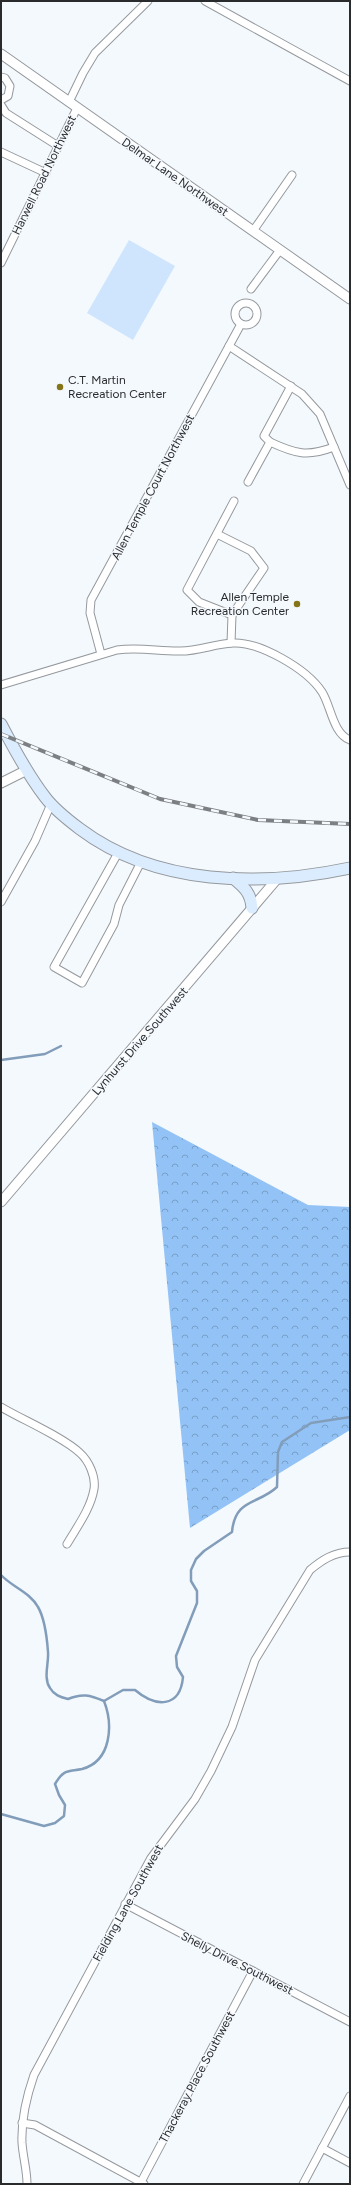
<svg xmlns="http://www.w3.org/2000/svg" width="351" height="2185" font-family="Figtree,sans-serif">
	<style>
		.grass { fill: #cfe5fd }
		.forest { fill: url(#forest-crowns) }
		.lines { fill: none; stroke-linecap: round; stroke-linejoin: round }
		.stream { stroke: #829dba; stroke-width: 2.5 }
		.minor-casing { stroke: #95999d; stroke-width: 9 }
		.tertiary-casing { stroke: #95999d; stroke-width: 11 }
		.secondary-casing { stroke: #95999d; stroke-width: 13 }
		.minor { stroke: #fff; stroke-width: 7 }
		.tertiary { stroke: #fff; stroke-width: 9 }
		.secondary { stroke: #daecfe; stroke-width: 11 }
		.rail-casing { stroke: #7d8083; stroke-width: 4 }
		.rail { stroke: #f4f9fe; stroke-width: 2.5; stroke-dasharray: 8; stroke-linecap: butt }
		.poi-dot { fill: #837518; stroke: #f4f9fe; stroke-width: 1.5 }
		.labels { text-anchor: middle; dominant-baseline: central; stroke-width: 3; stroke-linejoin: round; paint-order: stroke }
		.street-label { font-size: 12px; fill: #2a2b2d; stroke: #f4f9fe }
		.poi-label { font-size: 12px; fill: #2a2b2d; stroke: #f4f9fe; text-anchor: start }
	</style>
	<defs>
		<pattern id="forest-crowns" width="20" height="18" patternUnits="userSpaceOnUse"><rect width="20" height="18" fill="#93c3f6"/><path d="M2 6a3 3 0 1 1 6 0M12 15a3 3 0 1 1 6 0" fill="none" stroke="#789fc8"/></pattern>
	</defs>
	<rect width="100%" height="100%" fill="#f4f9fe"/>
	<path class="grass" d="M129,240L175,266L133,340L87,313Z"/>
	<path class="forest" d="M152,1122L308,1205L350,1207V1430L190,1528Z"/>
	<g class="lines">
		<g class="stream">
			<path d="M1,1060L45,1054L61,1046"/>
			<path d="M1,1575C12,1587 30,1592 38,1607C45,1619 47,1638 48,1652C49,1663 43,1678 50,1688C54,1695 60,1697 68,1699C82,1693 90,1695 104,1701C113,1724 112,1761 82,1769C67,1772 64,1769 55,1784L59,1795L65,1805L64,1816L55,1823L44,1826L1,1814"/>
			<path d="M104,1701L123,1690H135C155,1707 180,1709 183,1677L177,1667L176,1656L197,1603V1591L191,1581V1570L196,1559L204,1551L232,1532C235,1498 258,1505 277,1487L278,1452L282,1442L311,1423L350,1417"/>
		</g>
		<defs>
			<g id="minor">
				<path d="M205,1L350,81"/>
				<path d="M1,77L5,78L10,86L8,96L1,100"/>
				<path d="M69,102L83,73L95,53L148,1"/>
				<path d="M1,105L6,113L58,146"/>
				<path d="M1,152L46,173"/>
				<path d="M253,231L292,175"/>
				<path d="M1,263L77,108"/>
				<path d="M251,289L280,250"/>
				<circle cx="246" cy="314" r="11"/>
				<path d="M229,346L302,394L320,414L350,485"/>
				<path d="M270,442C296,454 307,457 334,447"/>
				<path d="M248,482L270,442L264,436L291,386"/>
				<path d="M217,534L251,551L264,568L232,615"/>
				<path d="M232,615L199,602L187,590L234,501"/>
				<path d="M231,643L232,615"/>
				<path d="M101,654L90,613L91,600L241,324"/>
				<path d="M1,685L117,650C138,647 157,651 178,651C196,652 214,644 232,643C259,641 307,669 322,692C331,706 333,734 350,740"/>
				<path d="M118,853L54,967L82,983L114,924L119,905L141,862"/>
				<path d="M1,902L35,841L51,804"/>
				<path d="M1,1407C23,1420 63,1437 80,1453C89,1461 96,1477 94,1489C91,1508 77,1527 67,1544"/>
				<path d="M125,1904L350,2022"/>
				<path d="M22,2123L35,2125L144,2184"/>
				<path d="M322,2148L350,2163"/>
				<path d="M141,2182L253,1971"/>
				<path d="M27,2184C27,2170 23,2157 22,2143C21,2119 26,2098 34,2075L151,1858L195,1799L211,1771L232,1727L255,1660L310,1570C322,1560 334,1552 350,1552"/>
				<path d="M303,2184L350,2096"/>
			</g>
			<g id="tertiary">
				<path d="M1,54L350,299"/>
				<path d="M1,783L27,770"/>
				<path d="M1,1202L277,879"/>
			</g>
			<g id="secondary">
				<path d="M1,724C14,749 28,775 45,797C54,809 68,820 80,829C156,886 261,887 350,868"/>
				<path d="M233,878C244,887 251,893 252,908"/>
			</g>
		</defs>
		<use href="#minor" class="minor-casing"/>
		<use href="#tertiary" class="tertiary-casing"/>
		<use href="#secondary" class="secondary-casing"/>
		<use href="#minor" class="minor"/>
		<use href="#tertiary" class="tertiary"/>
		<use href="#secondary" class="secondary"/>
		<defs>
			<path id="rail" d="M1,734L160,799L258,820L350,824"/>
		</defs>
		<use href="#rail" class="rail-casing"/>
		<use href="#rail" class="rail"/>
	</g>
	<g class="poi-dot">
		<circle cx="60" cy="387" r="4"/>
		<circle cx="297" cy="604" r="4"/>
	</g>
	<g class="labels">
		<g class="street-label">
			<text transform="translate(44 175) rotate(-64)">Harwell Road Northwest</text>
			<text transform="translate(175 177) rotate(35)">Delmar Lane Northwest</text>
			<text transform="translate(153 487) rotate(-62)">Allen Temple Court Northwest</text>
			<text transform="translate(140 1041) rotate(-49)">Lynhurst Drive Southwest</text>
			<text transform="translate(128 1903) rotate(-61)">Fielding Lane Southwest</text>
			<text transform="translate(237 1963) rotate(27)">Shelly Drive Southwest</text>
			<text transform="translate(197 2077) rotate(-62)">Thackeray Place Southwest</text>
		</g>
		<g class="poi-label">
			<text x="68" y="380">C.T. Martin<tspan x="68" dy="14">Recreation Center</tspan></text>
			<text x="289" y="597" text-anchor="end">Allen Temple<tspan x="289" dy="14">Recreation Center</tspan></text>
		</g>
	</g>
	<rect width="351" height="2185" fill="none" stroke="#2a2b2d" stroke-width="4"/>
</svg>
